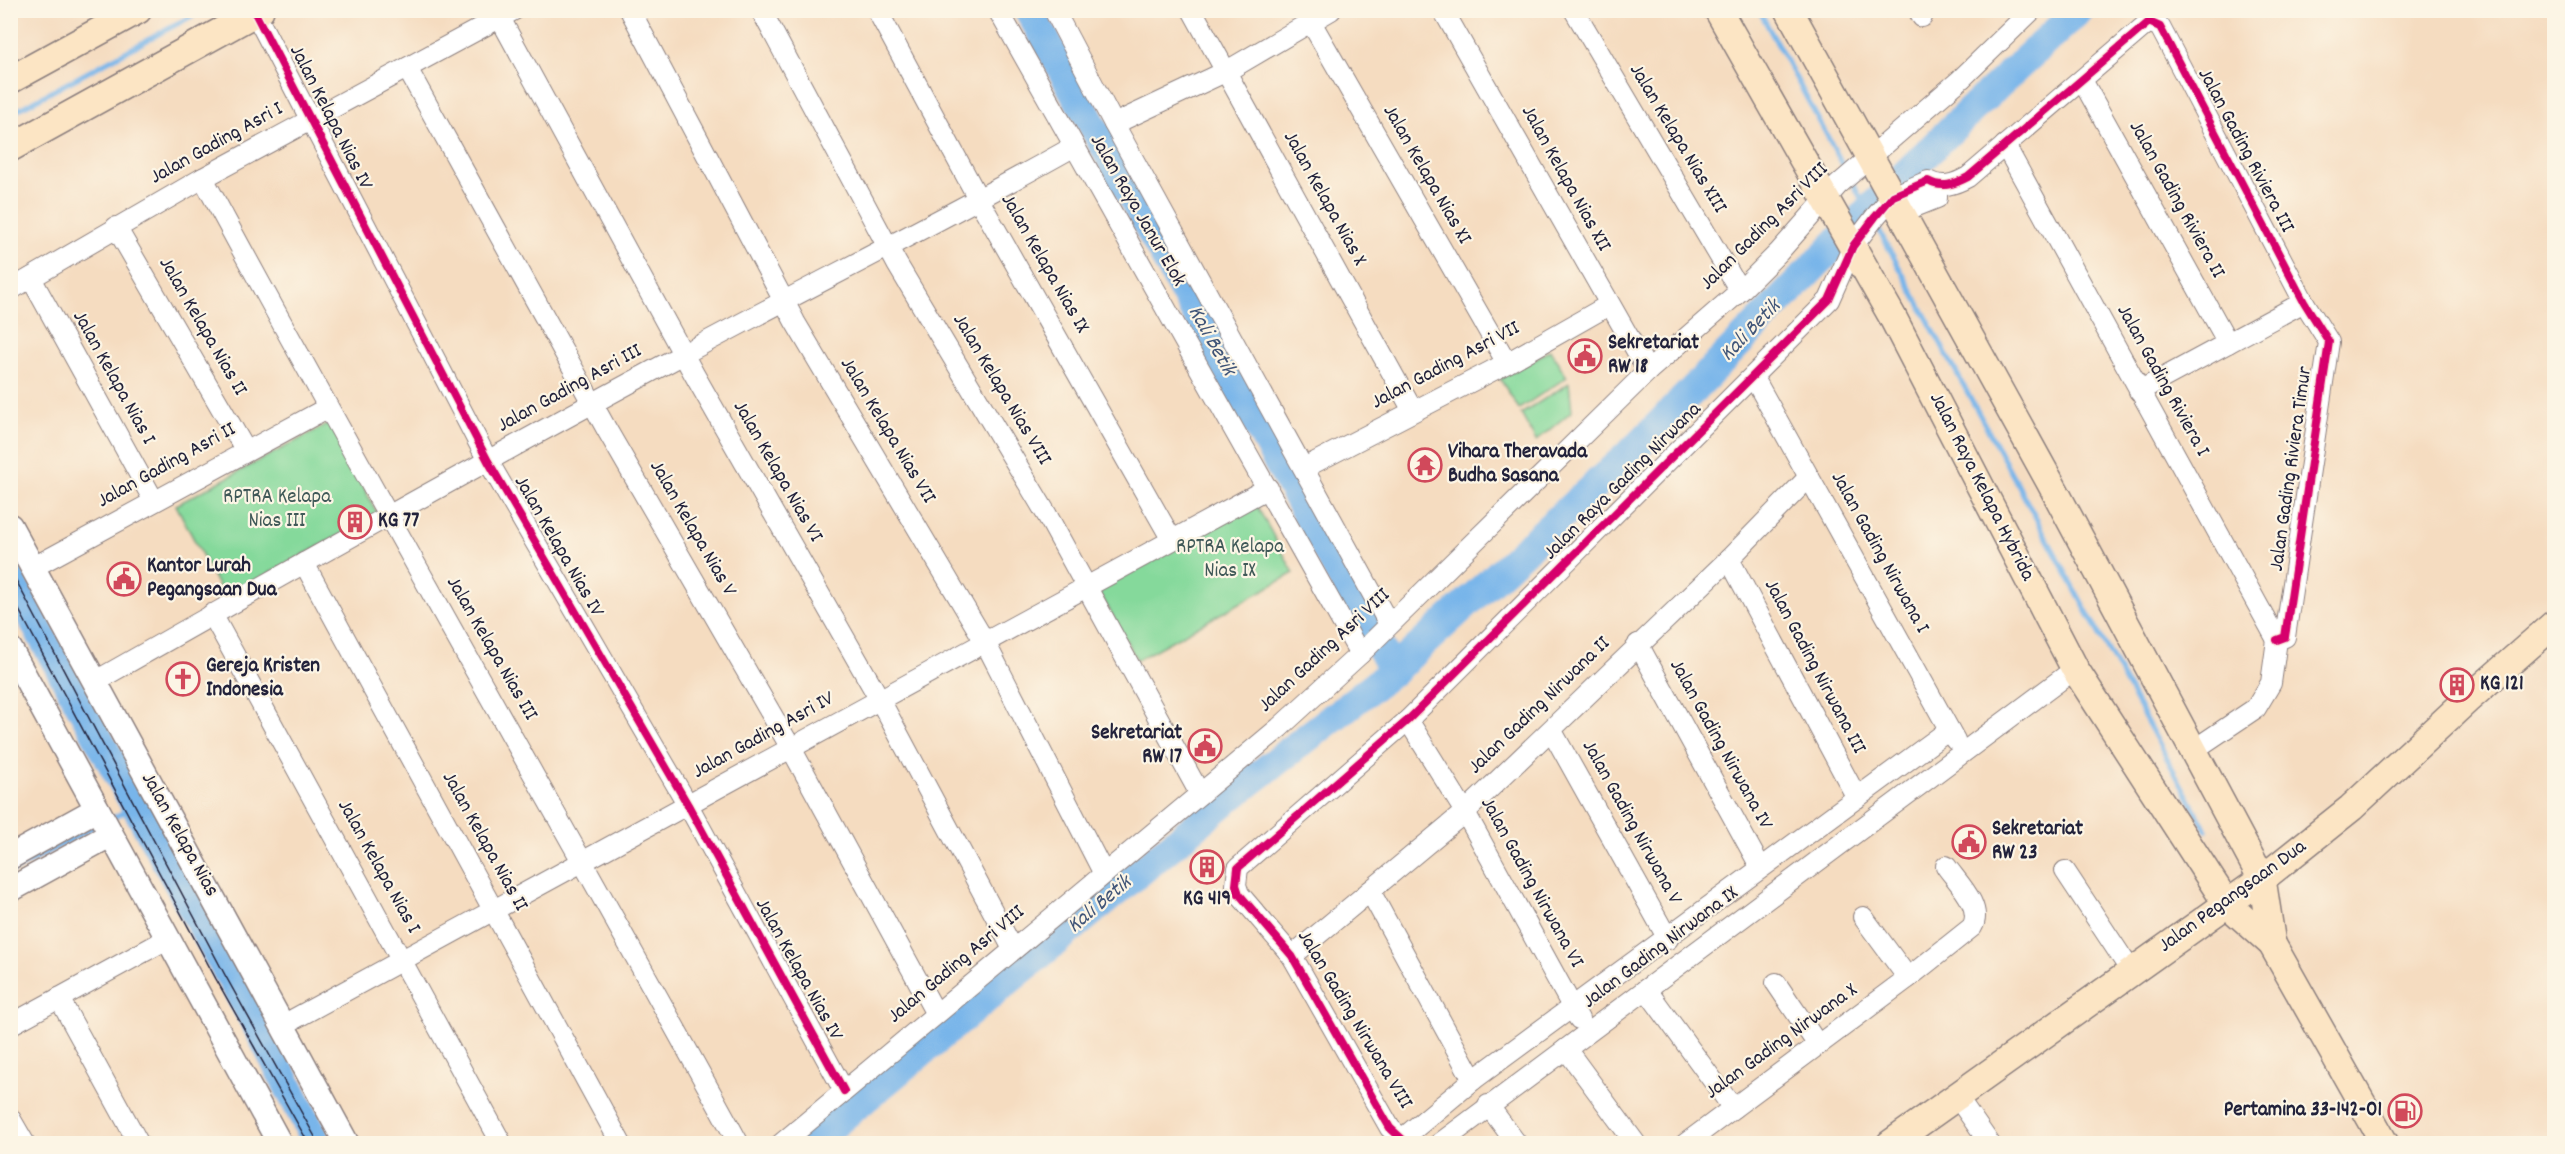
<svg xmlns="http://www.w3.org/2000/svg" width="2565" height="1154" font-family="Dekko,sans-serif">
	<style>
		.green { fill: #85d99b; stroke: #547e6b; stroke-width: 1.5 }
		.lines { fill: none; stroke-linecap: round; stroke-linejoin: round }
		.stream { stroke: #78b5ea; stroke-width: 5 }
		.river { stroke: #78b5ea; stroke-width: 30 }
		.minor-casing { stroke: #8c7f7e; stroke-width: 22 }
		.tertiary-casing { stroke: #8c7f7e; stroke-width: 27 }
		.secondary-casing { stroke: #8c7f7e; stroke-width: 30 }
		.minor { stroke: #fff; stroke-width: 20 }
		.tertiary { stroke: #fff; stroke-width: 24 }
		.secondary { stroke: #fce5c4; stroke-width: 27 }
		.tram { stroke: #22223b; stroke-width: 1.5 }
		.cycleway-casing { stroke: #fcf5e5; stroke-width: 11 }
		.cycleway { stroke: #d6006c; stroke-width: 8 }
		.labels { text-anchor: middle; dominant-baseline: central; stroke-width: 4.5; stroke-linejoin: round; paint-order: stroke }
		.street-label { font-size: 21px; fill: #22223b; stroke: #fcf5e5 }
		.poi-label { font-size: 21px; font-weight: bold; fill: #22223b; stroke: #fcf5e5; text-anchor: start }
		.park-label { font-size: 21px; fill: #405958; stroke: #fcf5e5 }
		.water-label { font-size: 22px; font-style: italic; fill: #405578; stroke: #fcf5e5 }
	</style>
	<rect width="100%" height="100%" fill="#fcf5e5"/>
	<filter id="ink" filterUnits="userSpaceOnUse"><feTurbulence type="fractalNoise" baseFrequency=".0167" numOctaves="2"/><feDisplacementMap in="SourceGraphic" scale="12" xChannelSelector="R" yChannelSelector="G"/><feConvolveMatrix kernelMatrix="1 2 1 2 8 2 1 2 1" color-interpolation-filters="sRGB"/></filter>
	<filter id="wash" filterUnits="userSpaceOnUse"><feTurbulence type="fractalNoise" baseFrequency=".008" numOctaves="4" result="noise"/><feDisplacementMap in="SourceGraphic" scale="24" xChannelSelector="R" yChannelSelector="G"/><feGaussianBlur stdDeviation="1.35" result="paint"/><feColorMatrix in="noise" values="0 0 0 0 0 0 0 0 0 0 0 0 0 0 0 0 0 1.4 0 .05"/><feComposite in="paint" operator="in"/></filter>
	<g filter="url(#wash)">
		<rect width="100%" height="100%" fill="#f5dcc0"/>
		<g class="green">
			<path d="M1550,350L1567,377L1519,409L1500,379Z"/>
			<path d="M1569,383L1572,411L1536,441L1521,414Z"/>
			<path d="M330,423L378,515L224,597L176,505Z"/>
			<path d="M1253,499L1294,573L1137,660L1096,586Z"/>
		</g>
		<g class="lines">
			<g class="stream">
				<path d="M1759,10L1870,215"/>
				<path d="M10,114L203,10"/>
				<path d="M1875,223L2206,830"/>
				<path d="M113,818L136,805"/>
				<path d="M10,873L96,826"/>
			</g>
			<g class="river">
				<path d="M1029,10L1393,671"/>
				<path d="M10,578L255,1022L318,1144"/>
				<path d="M810,1144L1228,799L1393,671L1641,443L1868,211L1971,110L2079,10"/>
			</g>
		</g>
	</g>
	<g filter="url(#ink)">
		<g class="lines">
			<defs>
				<g id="minor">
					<path d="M630,10L795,322L985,642L1104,874"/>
					<path d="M761,10L897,264L1047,515L1200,794"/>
					<path d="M877,10L979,200L1172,540"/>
					<path d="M998,10L1360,654"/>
					<path d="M1054,10L1114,124L1389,624"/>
					<path d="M1192,10L1413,411"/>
					<path d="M1304,10L1507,363"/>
					<path d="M1443,10L1648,371"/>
					<path d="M1574,10L1740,291"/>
					<path d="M1918,10L1922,17"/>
					<path d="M255,13L488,461L688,805L844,1091"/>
					<path d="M500,18L694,374L880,700L1013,949"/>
					<path d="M407,68L607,430L791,748L936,1014"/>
					<path d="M2082,80L2228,343"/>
					<path d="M1114,124L1227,71L1331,10"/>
					<path d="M2005,145L2277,640"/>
					<path d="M203,178C377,502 562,821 739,1144"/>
					<path d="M1902,212L1937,198V186"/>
					<path d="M116,227L246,451"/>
					<path d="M31,278L154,501"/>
					<path d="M10,290L203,178L514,10"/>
					<path d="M1754,378L1955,740"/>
					<path d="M2139,391L2304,302"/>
					<path d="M1304,468L1507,363L1609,305"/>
					<path d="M1729,559L1857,798"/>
					<path d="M304,563L621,1144"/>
					<path d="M32,568L327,408"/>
					<path d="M212,614L502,1144"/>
					<path d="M1638,644L1761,868"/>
					<path d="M94,682C289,571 484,461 682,355C812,285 944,220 1073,147"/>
					<path d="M1408,720L1465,812L1579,1019"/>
					<path d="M1552,731L1668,939"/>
					<path d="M2192,751L2256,708L2271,683L2277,640"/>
					<path d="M2065,871L2131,971"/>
					<path d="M1370,891L1473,1080L1949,730"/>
					<path d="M1863,917L1908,978"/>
					<path d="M1292,956L1465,812L1729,559L1809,477"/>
					<path d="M1776,983L1818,1045"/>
					<path d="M1646,989L1733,1108"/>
					<path d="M59,998L139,1144"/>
					<path d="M10,1025L169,938"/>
					<path d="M283,1025L1268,488"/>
					<path d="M1566,1049L1636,1144"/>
					<path d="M1956,1095L1990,1144"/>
					<path d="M1488,1105L1517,1144"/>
					<path d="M10,1118L25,1144"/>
					<path d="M1402,1139L1390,1128L1292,956L1239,894L1236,885L1238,868L1408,720L1829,300L1853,246L1875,217L1893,196L1928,181C1942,189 1955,184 1968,177L2149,22L2160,27L2304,302L2329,342L2285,637L2277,640"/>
					<path d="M781,1144L1279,728L1360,654L1648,371L1740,291L1779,252L1838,185L1961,79L2032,10"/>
					<path d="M1401,1144L1402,1139L1473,1080"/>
					<path d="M1439,1144L2075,669"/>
					<path d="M1685,1144L1908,978L1972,927C1984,907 1957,882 1946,866"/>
				</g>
				<g id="tertiary">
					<path d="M10,526L347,1144"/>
					<path d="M10,649L280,1144"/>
					<path d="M10,857L97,809"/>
					<path d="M10,890L110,835"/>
				</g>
				<g id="secondary">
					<path d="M1718,10L1892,316L2075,669L2227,904L2272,944L2385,1144"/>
					<path d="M1789,10L2050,482L2262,879L2272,944"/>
					<path d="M10,80L138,10"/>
					<path d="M10,148L260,10"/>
					<path d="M1890,1144L2262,879L2351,808L2467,700L2554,624"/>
				</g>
			</defs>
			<use href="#minor" class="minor-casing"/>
			<use href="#tertiary" class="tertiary-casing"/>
			<use href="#secondary" class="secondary-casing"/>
			<use href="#minor" class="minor"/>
			<use href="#tertiary" class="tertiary"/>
			<use href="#secondary" class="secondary"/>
			<g class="tram">
				<path d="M10,569L225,975L319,1144"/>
				<path d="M10,593L216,979L309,1144"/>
			</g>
			<defs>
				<g id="cycleway">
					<path d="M255,13L488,461L688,805L844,1091"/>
					<path d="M1402,1139L1390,1128L1292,956L1239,894L1236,885L1238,868L1408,720L1829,300L1853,246L1875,217L1893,196L1928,181C1942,189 1955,184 1968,177L2149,22L2160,27L2304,302L2329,342L2285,637L2277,640"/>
				</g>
			</defs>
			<use href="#cycleway" class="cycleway-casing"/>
			<use href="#cycleway" class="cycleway"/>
		</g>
	</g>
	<defs>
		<symbol id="civic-ring" viewBox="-11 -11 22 22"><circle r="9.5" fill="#fcf5e5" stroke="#d1495b" stroke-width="1.5"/><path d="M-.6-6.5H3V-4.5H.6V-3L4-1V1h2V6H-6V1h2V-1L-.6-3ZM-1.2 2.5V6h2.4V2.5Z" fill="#d1495b"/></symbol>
		<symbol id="temple-ring" viewBox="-11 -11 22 22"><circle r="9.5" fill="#fcf5e5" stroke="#d1495b" stroke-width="1.5"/><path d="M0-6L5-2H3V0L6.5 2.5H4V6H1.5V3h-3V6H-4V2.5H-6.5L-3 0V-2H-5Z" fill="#d1495b"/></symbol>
		<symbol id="building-ring" viewBox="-11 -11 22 22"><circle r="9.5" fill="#fcf5e5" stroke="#d1495b" stroke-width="1.5"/><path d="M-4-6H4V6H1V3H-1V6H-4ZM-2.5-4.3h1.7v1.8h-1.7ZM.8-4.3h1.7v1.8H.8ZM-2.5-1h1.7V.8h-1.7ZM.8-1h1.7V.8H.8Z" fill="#d1495b"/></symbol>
		<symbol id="church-ring" viewBox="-11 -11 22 22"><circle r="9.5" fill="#fcf5e5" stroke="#d1495b" stroke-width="1.5"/><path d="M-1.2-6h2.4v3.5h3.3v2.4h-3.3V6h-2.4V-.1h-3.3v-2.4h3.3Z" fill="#d1495b"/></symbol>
		<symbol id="fuel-ring" viewBox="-11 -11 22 22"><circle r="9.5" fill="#fcf5e5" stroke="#d1495b" stroke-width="1.5"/><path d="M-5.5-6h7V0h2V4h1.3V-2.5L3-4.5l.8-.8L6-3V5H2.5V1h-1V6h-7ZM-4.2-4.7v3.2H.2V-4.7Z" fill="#d1495b"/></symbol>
	</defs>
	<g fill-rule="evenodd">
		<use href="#civic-ring" x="1566" y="337" width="38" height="38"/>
		<use href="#temple-ring" x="1406" y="446" width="38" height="38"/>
		<use href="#building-ring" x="336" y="503" width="38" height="38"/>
		<use href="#civic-ring" x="105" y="560" width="38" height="38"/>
		<use href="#church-ring" x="164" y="660" width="38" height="38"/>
		<use href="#building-ring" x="2438" y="666" width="38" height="38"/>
		<use href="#civic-ring" x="1186" y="727" width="38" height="38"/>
		<use href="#civic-ring" x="1950" y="823" width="38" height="38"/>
		<use href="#building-ring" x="1188" y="848" width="38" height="38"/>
		<use href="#fuel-ring" x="2386" y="1092" width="38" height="38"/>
	</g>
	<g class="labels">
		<g class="street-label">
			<text transform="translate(330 118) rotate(63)">Jalan Kelapa Nias IV</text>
			<text transform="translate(1677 139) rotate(59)">Jalan Kelapa Nias XIII</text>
			<text transform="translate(217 144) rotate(-29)">Jalan Gading Asri I</text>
			<text transform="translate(2245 151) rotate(62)">Jalan Gading Riviera III</text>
			<text transform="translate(1426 175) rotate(60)">Jalan Kelapa Nias XI</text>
			<text transform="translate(1565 179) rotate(61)">Jalan Kelapa Nias XII</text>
			<text transform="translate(1324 199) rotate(61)">Jalan Kelapa Nias X</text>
			<text transform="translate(2176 200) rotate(61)">Jalan Gading Riviera II</text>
			<text transform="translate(1137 211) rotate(60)">Jalan Raya Janur Elok</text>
			<text transform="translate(1765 227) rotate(-45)">Jalan Gading Asri VIII</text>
			<text transform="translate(1044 264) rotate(60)">Jalan Kelapa Nias IX</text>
			<text transform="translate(202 327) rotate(60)">Jalan Kelapa Nias II</text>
			<text transform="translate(1446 366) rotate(-28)">Jalan Gading Asri VII</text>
			<text transform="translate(113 378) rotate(61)">Jalan Kelapa Nias I</text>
			<text transform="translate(2162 381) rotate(61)">Jalan Gading Riviera I</text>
			<text transform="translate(570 389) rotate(-29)">Jalan Gading Asri III</text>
			<text transform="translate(1001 390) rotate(59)">Jalan Kelapa Nias VIII</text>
			<text transform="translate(887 431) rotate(59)">Jalan Kelapa Nias VII</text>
			<text transform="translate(167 466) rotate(-29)">Jalan Gading Asri II</text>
			<text transform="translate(2292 469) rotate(-82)">Jalan Gading Riviera Timur</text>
			<text transform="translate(777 472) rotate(60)">Jalan Kelapa Nias VI</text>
			<text transform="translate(1623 482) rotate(-45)">Jalan Raya Gading Nirwana</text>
			<text transform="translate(1981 487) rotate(63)">Jalan Raya Kelapa Hybrida</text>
			<text transform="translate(692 529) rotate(60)">Jalan Kelapa Nias V</text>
			<text transform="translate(558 547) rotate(60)">Jalan Kelapa Nias IV</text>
			<text transform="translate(1879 553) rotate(61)">Jalan Gading Nirwana I</text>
			<text transform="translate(491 649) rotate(60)">Jalan Kelapa Nias III</text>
			<text transform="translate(1325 651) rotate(-43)">Jalan Gading Asri VIII</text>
			<text transform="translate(1814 667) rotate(62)">Jalan Gading Nirwana III</text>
			<text transform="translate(1540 706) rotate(-44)">Jalan Gading Nirwana II</text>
			<text transform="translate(764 736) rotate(-29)">Jalan Gading Asri IV</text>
			<text transform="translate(1720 745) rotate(61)">Jalan Gading Nirwana IV</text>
			<text transform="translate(1631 823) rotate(61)">Jalan Gading Nirwana V</text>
			<text transform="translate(179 835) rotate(61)">Jalan Kelapa Nias</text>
			<text transform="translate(484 842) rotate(61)">Jalan Kelapa Nias II</text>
			<text transform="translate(378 867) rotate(61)">Jalan Kelapa Nias I</text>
			<text transform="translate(1531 883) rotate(61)">Jalan Gading Nirwana VI</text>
			<text transform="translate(2233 897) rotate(-36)">Jalan Pegangsaan Dua</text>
			<text transform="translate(1661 948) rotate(-37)">Jalan Gading Nirwana IX</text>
			<text transform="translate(957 965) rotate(-40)">Jalan Gading Asri VIII</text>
			<text transform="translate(798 970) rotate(61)">Jalan Kelapa Nias IV</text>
			<text transform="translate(1354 1020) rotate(59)">Jalan Gading Nirwana VIII</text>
			<text transform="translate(1782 1042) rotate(-36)">Jalan Gading Nirwana X</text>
		</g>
		<g class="poi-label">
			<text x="1608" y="344">Sekretariat<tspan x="1608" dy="24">RW 18</tspan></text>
			<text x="1448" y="453">Vihara Theravada<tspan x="1448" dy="24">Budha Sasana</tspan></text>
			<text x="378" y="522">KG 77</text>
			<text x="147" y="567">Kantor Lurah<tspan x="147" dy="24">Pegangsaan Dua</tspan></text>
			<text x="206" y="667">Gereja Kristen<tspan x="206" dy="24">Indonesia</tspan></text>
			<text x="2480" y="685">KG 121</text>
			<text x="1182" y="734" text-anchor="end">Sekretariat<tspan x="1182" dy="24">RW 17</tspan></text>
			<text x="1992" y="830">Sekretariat<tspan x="1992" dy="24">RW 23</tspan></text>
			<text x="1207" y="900" text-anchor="middle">KG 419</text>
			<text x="2382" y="1111" text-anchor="end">Pertamina 33-142-01</text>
		</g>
		<g class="park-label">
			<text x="277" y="498">RPTRA Kelapa<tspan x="277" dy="24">Nias III</tspan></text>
			<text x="1230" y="548">RPTRA Kelapa<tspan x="1230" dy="24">Nias IX</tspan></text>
		</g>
		<g class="water-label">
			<text transform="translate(1751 331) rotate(-46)">Kali Betik</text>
			<text transform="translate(1211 341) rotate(61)">Kali Betik</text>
			<text transform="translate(1100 905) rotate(-40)">Kali Betik</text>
		</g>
	</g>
	<rect width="2565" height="1154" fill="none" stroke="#fcf5e5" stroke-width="36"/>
</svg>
